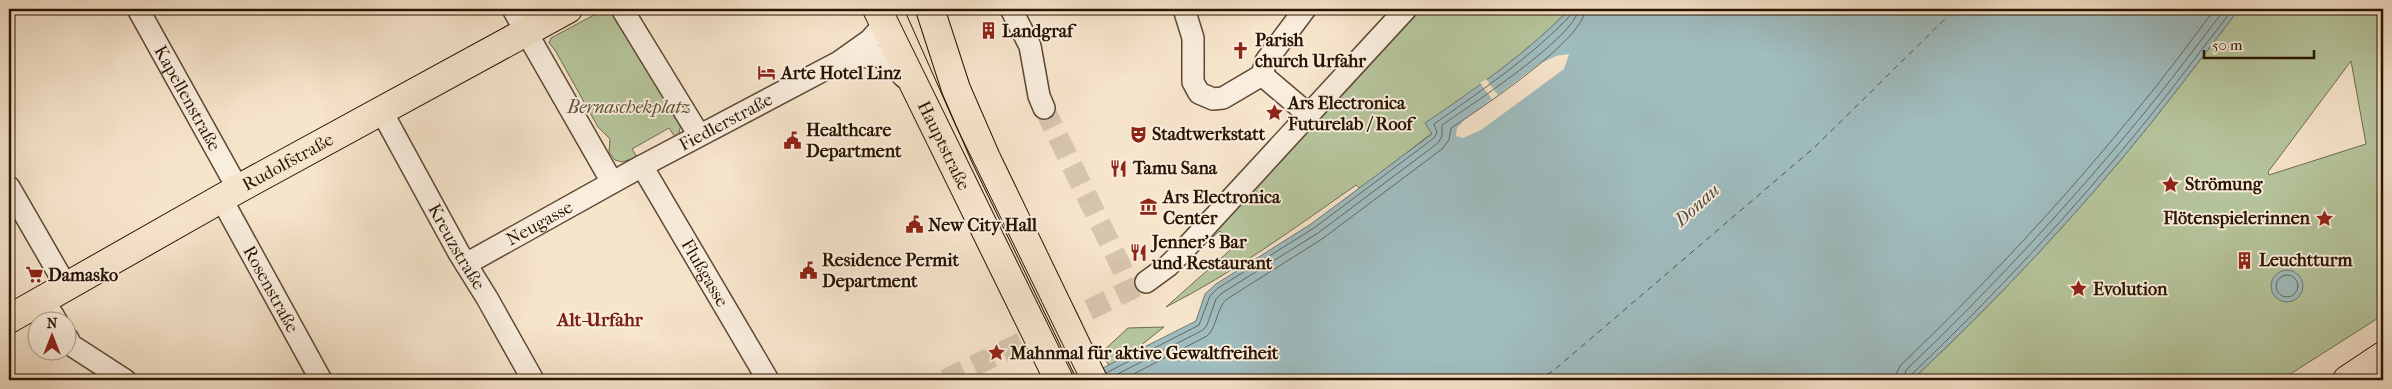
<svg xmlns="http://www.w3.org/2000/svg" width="2392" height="389" font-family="'IM FELL French Canon',serif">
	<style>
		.green { fill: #b6c59c; stroke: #6f6c4e; fill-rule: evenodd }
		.water { fill: #9fbcbf; stroke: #6f7973 }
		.pier { fill: #f6e4cb }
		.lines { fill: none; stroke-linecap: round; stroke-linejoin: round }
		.shore { stroke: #646860; stroke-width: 1 }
		.ferry { stroke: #524f43; stroke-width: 1; stroke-dasharray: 6 5; stroke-linecap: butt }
		.minor-tunnel { stroke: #d7c5ad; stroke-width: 21; stroke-dasharray: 21 11; stroke-linecap: butt }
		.minor-casing { stroke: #5c4833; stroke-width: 24 }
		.major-casing { stroke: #281400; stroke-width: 30 }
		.minor { stroke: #f9eddd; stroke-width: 21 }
		.major { stroke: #f6e4cb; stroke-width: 28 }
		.tram { stroke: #281400; stroke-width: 1 }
		.labels { text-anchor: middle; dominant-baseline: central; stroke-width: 4; stroke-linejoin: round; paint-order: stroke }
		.poi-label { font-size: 18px; font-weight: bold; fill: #281400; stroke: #f9eddd; text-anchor: start }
		.street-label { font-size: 18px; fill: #281400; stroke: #f9eddd }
		.park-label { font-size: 18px; font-style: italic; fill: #5a5237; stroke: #f9eddd }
		.water-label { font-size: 19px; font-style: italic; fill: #524f43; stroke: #f9eddd }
		.neighbourhood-label { font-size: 19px; font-weight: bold; fill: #7a1f14; stroke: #f9eddd }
	</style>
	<rect width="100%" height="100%" fill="#f6e4cb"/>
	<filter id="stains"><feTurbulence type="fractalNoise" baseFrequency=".004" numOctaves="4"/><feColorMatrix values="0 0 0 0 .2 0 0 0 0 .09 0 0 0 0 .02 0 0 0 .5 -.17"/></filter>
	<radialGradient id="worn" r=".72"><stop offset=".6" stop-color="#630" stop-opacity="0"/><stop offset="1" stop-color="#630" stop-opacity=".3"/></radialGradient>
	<g class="green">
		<path d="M605,9H611L681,124L679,133L675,137L669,128L632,149L637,157L622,162L615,160L609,152L610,139L598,127L555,50L549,43L551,38Z"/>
		<path d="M1416,9H1565L1567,12C1524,55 1476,89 1426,123L1432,133L1360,189L1356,185C1295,228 1233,273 1166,307L1236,245L1220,231L1191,255L1153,290L1151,286Z"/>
		<path d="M2239,9H2383V315L2281,380H1912C1997,300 2078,214 2151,123C2181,85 2210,47 2239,9ZM2351,61L2366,144L2269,175L2268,172L2271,168Z"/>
		<path d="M1164,327L1130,354L1109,366L1102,352L1128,328Z"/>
	</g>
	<g class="water">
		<path d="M1565,9H2239C2210,47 2181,85 2151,123C2078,214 1997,300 1912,380H1079L1196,321L1205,294L1216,284L1311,224L1432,134L1425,123C1475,89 1524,55 1567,12Z"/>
		<circle cx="2287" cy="286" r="16"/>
	</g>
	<path class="pier" d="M1569,54L1564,69L1481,130L1463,138L1456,136L1457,128L1463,121L1492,99L1480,83L1486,79L1498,95L1539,64L1556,56Z"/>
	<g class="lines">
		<g class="shore">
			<circle cx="2287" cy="286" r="11"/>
			<path d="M1106,373L1199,325L1210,296L1218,288L1314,228L1434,138L1437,133L1434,124C1482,90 1530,58 1571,15V9"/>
			<path d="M1108,379L1203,330L1207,325L1216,299L1222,293L1318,233L1438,143L1442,136V125C1465,109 1580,34 1578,9"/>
			<path d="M1122,380L1207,336C1218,326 1216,308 1227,299L1322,239L1442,149L1449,140L1451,128C1477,111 1587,38 1585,9"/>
			<path d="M1895,380L1897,372L1901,365C1984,285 2063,201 2136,111C2164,78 2189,43 2215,9"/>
			<path d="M1903,380L1906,370C1990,290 2068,206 2141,117C2170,82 2197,45 2225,9"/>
			<path d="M1909,380L1911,375C1995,295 2074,210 2147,120C2177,83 2204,46 2233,9"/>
		</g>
		<path class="ferry" d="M1537,380L1553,371L1816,146L1955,9"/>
		<g class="minor-tunnel">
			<path d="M1044,108L1132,289"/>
			<path d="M945,380L1146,282"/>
		</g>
		<defs>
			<g id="minor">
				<path id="s1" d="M138,9L238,189"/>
				<path d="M513,9L612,182"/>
				<path d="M622,9L699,135"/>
				<path d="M1011,9L1030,46L1039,96L1044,108"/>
				<path d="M1184,9L1193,38V82L1199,93L1213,99L1223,98L1262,75"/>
				<path d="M847,60C877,53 884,52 904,77"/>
				<path d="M1262,75L1266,61L1305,9"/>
				<path d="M1262,75L1308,114"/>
				<path id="s2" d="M382,112L459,253L487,298L533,380"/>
				<path id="s3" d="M642,166L768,380"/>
				<path d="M9,187L66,286"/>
				<path id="s4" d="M221,198L321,380"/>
				<path id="s5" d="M466,264L642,166L839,62L870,40L879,30L883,21"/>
				<path d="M1146,282L1168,266L1183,251L1406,9"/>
				<path d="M43,299L57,322"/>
				<path d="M68,339L71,345L125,380"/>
			</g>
			<g id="major">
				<path id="s6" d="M877,9L1059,380"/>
				<path d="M930,9L956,89L986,158L1093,380"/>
				<path id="s7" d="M9,319L238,189L568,9"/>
				<path d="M2347,380L2383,356"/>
			</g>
		</defs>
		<use href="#minor" class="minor-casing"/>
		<use href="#major" class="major-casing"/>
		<use href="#minor" class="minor"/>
		<use href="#major" class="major"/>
		<path class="tram" d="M904,9L956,126L1080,380"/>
	</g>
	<defs>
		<symbol id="building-bare" viewBox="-9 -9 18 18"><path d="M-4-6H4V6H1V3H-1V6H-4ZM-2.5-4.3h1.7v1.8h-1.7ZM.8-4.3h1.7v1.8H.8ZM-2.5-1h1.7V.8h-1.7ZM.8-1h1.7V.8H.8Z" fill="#8f2418" stroke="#f9eddd" stroke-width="2.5" paint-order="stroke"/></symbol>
		<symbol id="church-bare" viewBox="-9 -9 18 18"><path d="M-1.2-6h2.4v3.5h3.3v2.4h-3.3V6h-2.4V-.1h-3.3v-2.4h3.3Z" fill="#8f2418" stroke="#f9eddd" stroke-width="2.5" paint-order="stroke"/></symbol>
		<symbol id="hotel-bare" viewBox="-9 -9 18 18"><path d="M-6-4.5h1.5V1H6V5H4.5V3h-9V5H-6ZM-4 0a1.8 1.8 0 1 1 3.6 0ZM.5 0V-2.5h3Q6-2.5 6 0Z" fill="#8f2418" stroke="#f9eddd" stroke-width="2.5" paint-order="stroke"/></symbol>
		<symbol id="sight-bare" viewBox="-9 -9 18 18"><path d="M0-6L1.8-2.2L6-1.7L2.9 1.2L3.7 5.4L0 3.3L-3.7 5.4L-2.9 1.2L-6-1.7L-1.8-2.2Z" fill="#8f2418" stroke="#f9eddd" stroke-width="2.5" paint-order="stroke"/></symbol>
		<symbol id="theatre-bare" viewBox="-9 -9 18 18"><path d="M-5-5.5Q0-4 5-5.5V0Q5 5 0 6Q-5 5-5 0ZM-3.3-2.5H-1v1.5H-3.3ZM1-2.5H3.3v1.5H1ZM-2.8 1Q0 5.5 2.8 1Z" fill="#8f2418" stroke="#f9eddd" stroke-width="2.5" paint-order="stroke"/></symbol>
		<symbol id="civic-bare" viewBox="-9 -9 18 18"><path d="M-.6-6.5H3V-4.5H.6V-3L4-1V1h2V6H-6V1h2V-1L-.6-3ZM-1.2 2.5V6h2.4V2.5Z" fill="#8f2418" stroke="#f9eddd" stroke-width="2.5" paint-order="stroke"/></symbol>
		<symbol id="restaurant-bare" viewBox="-9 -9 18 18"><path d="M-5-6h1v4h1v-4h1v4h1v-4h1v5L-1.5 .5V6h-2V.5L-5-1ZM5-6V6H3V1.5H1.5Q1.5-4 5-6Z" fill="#8f2418" stroke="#f9eddd" stroke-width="2.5" paint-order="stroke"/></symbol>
		<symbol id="museum-bare" viewBox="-9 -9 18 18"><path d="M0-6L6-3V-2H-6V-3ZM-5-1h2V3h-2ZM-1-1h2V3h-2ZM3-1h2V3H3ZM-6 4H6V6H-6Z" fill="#8f2418" stroke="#f9eddd" stroke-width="2.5" paint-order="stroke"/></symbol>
		<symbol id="supermarket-bare" viewBox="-9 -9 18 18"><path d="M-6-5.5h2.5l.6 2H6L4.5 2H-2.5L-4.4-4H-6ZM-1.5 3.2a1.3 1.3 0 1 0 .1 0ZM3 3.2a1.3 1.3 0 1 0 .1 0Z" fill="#8f2418" stroke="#f9eddd" stroke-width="2.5" paint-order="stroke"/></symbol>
	</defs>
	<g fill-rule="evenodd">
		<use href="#building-bare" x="976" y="18" width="25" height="25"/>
		<use href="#church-bare" x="1228" y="38" width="25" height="25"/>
		<use href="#hotel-bare" x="754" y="60" width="25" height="25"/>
		<use href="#sight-bare" x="1262" y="100" width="25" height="25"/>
		<use href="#theatre-bare" x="1126" y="122" width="25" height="25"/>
		<use href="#civic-bare" x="780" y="128" width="25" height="25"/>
		<use href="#restaurant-bare" x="1106" y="156" width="25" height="25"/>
		<use href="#sight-bare" x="2158" y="172" width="25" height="25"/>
		<use href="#museum-bare" x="1136" y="194" width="25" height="25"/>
		<use href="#sight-bare" x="2312" y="206" width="25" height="25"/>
		<use href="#civic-bare" x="902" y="212" width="25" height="25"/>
		<use href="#restaurant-bare" x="1126" y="240" width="25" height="25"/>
		<use href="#building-bare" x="2232" y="248" width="25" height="25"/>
		<use href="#civic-bare" x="796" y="258" width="25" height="25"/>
		<use href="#supermarket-bare" x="22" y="262" width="25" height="25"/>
		<use href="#sight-bare" x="2066" y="276" width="25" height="25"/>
		<use href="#sight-bare" x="984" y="340" width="25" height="25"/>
	</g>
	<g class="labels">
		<g class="poi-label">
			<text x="1002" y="31">Landgraf</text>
			<text x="1255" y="40">Parish<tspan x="1255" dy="21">church Urfahr</tspan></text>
			<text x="781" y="73">Arte Hotel Linz</text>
			<text x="1288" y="103">Ars Electronica<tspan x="1288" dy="21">Futurelab / Roof</tspan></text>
			<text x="806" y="130">Healthcare<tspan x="806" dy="21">Department</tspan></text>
			<text x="1152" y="134">Stadtwerkstatt</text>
			<text x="1133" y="168">Tamu Sana</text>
			<text x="2185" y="184">Strömung</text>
			<text x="1163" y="197">Ars Electronica<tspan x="1163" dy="21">Center</tspan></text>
			<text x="2310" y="218" text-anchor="end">Flötenspielerinnen</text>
			<text x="928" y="225">New City Hall</text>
			<text x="1152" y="242">Jenner’s Bar<tspan x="1152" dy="21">und Restaurant</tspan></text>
			<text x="822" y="260">Residence Permit<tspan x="822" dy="21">Department</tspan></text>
			<text x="2259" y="260">Leuchtturm</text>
			<text x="48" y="275">Damasko</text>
			<text x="2093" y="289">Evolution</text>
			<text x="1010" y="353">Mahnmal für aktive Gewaltfreiheit</text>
		</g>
		<g class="street-label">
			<text stroke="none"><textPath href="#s1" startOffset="102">Kapellenstraße</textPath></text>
			<text stroke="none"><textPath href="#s5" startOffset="296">Fiedlerstraße</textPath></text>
			<text stroke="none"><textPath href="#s6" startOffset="152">Hauptstraße</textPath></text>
			<text stroke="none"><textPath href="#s7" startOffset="320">Rudolfstraße</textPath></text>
			<text stroke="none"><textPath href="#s5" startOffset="84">Neugasse</textPath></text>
			<text stroke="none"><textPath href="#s2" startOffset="154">Kreuzstraße</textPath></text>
			<text stroke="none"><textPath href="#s3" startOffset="124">Flußgasse</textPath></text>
			<text stroke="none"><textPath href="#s4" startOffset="104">Rosenstraße</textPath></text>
		</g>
		<g class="park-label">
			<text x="629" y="107">Bernaschekplatz</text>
		</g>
		<g class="water-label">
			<text transform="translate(1697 205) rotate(-42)">Donau</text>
		</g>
		<g class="neighbourhood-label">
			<text x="600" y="320">Alt-Urfahr</text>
		</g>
	</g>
	<rect width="2392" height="389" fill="none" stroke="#f6e4cb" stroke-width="30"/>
	<rect x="10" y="10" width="2372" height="369" fill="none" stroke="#281400" stroke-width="2.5"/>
	<rect x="15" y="15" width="2362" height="359" fill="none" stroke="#281400"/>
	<g transform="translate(52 336)"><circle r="24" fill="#f9eddd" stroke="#a59685"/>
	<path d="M0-4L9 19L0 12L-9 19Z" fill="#8f2418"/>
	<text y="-8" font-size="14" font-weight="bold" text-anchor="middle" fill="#281400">N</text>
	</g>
	<path d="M2204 50v8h110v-8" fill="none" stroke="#281400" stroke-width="2.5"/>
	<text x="2212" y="50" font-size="15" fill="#281400" stroke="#f9eddd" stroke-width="4" paint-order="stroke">50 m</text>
	<rect width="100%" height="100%" filter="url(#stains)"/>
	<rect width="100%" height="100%" fill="url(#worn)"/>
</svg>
